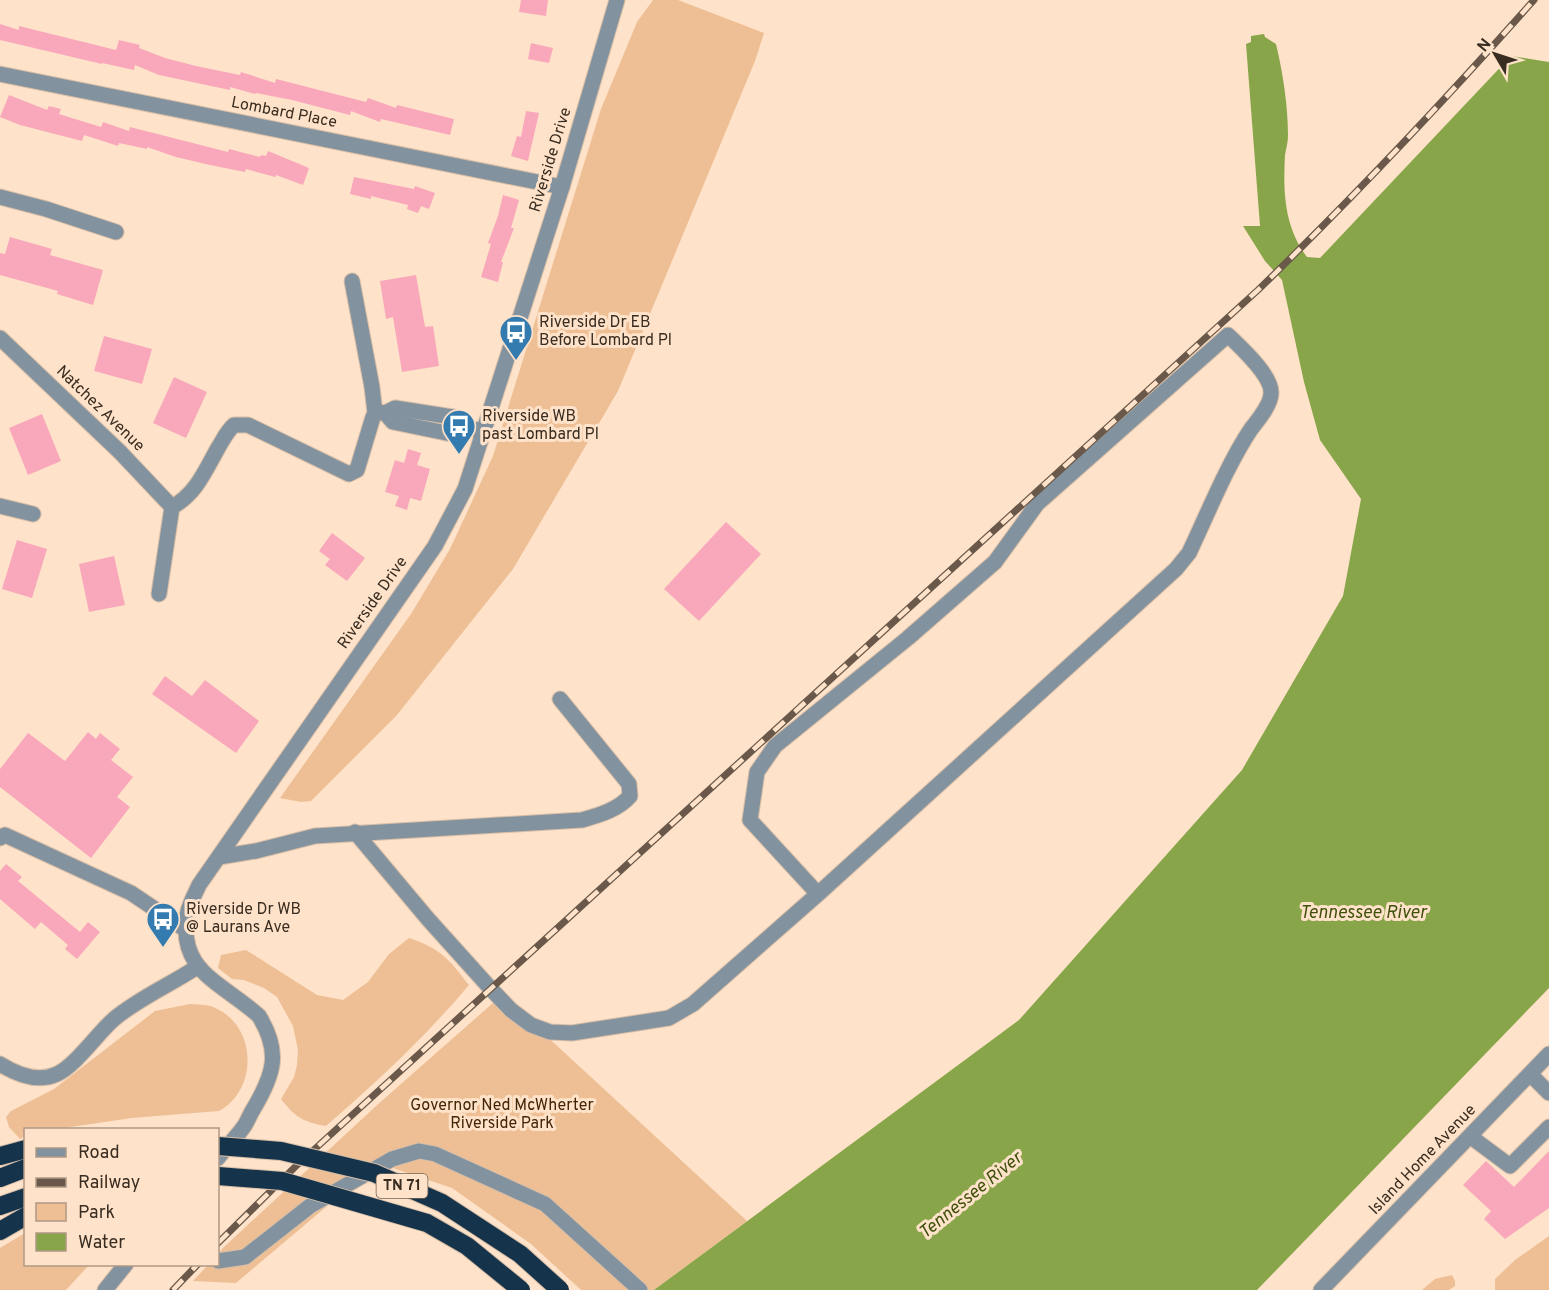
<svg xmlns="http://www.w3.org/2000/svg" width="1549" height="1290" font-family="Overpass,sans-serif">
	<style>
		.green { fill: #eebf94 }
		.water { fill: #89a549 }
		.building { fill: #f9a8bb }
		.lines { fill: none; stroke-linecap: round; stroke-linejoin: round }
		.minor-casing { stroke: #d7bea7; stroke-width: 17 }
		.highway-casing { stroke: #d7bea7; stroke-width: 20 }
		.minor { stroke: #83929f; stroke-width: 15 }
		.highway { stroke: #15344c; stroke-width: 18 }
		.rail-casing { stroke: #6a594a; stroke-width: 7 }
		.rail { stroke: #fee2c9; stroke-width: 4.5; stroke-dasharray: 14; stroke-linecap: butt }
		.highway-bridge-casing { stroke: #d7bea7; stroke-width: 20; stroke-linecap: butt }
		.highway-bridge { stroke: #15344c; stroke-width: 18 }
		.labels { text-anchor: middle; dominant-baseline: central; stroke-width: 6; stroke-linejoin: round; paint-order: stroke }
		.shield { fill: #fee2c9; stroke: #746353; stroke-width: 1.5 }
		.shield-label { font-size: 15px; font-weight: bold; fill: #392c20 }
		.street-label { font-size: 16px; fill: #392c20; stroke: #fee2c9 }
		.poi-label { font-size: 16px; fill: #392c20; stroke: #fee2c9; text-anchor: start }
		.park-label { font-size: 16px; fill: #422505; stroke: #fee2c9 }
		.water-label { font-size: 18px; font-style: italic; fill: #3e500b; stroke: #fee2c9 }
	</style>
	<rect width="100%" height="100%" fill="#fee2c9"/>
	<g class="green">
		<path d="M653,0H678L764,33L755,61L618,391L513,569L397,715L311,801L301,802L280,798L411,614L450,549L493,456L601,109L637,22Z"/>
		<path d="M409,938C441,949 448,958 469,985C426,1036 377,1082 326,1126C303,1122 295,1117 281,1099L294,1077L297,1065L298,1050L293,1026L277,997L264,988L244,980L232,979L218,968L221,955L246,950L317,995L343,1000L368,982L389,954Z"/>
		<path d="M502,995L747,1221L654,1290H581L531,1244L452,1188L378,1163L236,1283L193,1281L208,1265L218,1264V1254L223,1248L376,1106Z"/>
		<path d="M190,1004C197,1005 206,1004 213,1007C257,1024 259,1089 219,1111L132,1118L57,1129L26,1130L25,1136L20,1139L9,1127L6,1117L11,1111L54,1089L155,1011Z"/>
		<path d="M25,1233L26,1264L89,1265L66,1290H0V1248Z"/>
		<path d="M1549,1236V1290H1495V1279L1515,1260Z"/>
		<path d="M1452,1275L1455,1281V1286L1449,1290H1422L1435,1279Z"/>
	</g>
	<path class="water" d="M1264,34L1265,37L1276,44C1283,73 1288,106 1288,136C1288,142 1286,149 1285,155C1283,191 1284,227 1307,257L1320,258L1511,56L1549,62V988L1257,1290H654L1019,1020L1242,770L1343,596L1361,499L1320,440L1304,382L1282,280L1265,261L1243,226H1260L1246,44L1251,42V36Z"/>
	<g class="building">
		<path d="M521,0H548L546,16L519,12Z"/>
		<path d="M0,24L19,30V26L116,50L119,40L140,45L139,48L165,58L196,66L240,75L241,72L275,83L276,79L366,102L368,98L396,108L397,105L454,119L450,135L381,119L380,122L351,111L350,115L292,100L256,93L255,94L230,87V90L159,75L135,65L134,70L102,63V64L0,40Z"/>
		<path d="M531,43L553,48L549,63L528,59Z"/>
		<path d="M9,95L47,110L49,106L61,109L59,114L101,127L103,122L129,131L130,127L228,152L229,149L260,157L261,155L266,156L268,151L309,168L303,185L276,175L275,177L246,169L245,172L210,165L176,157L147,147V149L119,143L118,146L84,135L82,141L20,125L0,117Z"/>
		<path d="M526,111L539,113L528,161L511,156L517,136L521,137Z"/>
		<path d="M354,177L414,189L415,186L435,193L429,209L421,206L418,213L407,209L408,205L371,196V199L350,194Z"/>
		<path d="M503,195L519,200L511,228H514L501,262H503L498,282L481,277L491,244L488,243L498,216Z"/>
		<path d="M10,237L52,249L50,255L103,270L93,305L57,294L58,291L0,275V253L5,254Z"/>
		<path d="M416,275L425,327L433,326L439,366L402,372L393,317L386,319L380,281Z"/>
		<path d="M104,336L152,349L142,384L94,371Z"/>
		<path d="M174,377L207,392L186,438L153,423Z"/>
		<path d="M42,414L61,461L28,475L9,428Z"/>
		<path d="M408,449L421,453L417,465L430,469L421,501L410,498L407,510L395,506L399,496L385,492L395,460L404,463Z"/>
		<path d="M726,522L761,554L699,621L664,589Z"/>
		<path d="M332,533L365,558L347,581L325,565L330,559L319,551Z"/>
		<path d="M17,540L47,549L32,598L2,589Z"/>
		<path d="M114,556L125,605L89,612L79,564Z"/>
		<path d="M165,676L192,696L205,680L259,721L236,753L152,694Z"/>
		<path d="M88,732L96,739L100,733L120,749L111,760L133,777L117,797L130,807L91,858L0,787V769L28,733L65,761Z"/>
		<path d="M6,864L22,877L18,881L80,932L88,922L100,932L77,959L65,949L68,945L41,922L35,929L0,899V871Z"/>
		<path d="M1549,1151V1208L1505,1239L1484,1219L1491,1211L1463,1185L1486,1161L1514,1187Z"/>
	</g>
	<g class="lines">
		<defs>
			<g id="minor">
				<path d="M0,74L562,187"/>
				<path d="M0,197L46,209L116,232"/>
				<path d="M352,281L372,387L375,413"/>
				<path d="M0,338L120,452L172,507"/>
				<path d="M385,413L393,422L456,435L466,428"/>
				<path d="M0,506L33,514"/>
				<path d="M172,507C196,494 205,471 218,448C223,440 227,431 234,425H248L349,474L357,470L373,417L378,412L385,413L395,408L459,418L466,428L484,431"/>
				<path d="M159,594L172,507"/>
				<path d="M355,832L428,919L491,989L511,1010L531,1025L550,1032L572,1033L669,1018L693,1004L818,894L1176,569L1189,553C1208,513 1227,465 1251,429C1258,420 1271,405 1271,393C1272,375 1240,347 1228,335L1037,504L995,562L908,638L775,746L757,772L750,820L818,894"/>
				<path d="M0,838L5,835L131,893L186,930"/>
				<path d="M219,857L256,851L315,836L582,820C599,815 618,810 630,796L629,784L560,699"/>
				<path d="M0,1064C16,1074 38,1083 57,1074C76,1065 97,1034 114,1019C139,998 170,985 197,967"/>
				<path d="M1530,1074L1549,1093"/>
				<path d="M1471,1137L1510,1166L1549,1127"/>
				<path d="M218,1158C226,1147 237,1137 245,1125C248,1120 250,1114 254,1108C274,1074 281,1052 259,1016C223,983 175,971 188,911C190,903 195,894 199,885L435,546L465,489L562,187L617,0"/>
				<path d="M218,1261L245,1257L310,1206L392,1159L419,1151L435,1154L545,1204L640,1290"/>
				<path d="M105,1290L126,1264"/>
				<path d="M1321,1290L1549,1054"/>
			</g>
			<g id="highway">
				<path d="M0,1156L26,1149"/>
				<path d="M0,1178L26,1168"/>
				<path d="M0,1206L26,1197"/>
				<path d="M0,1231L26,1216"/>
			</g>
		</defs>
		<use href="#minor" class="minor-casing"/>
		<use href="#highway" class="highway-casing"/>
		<use href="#minor" class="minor"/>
		<use href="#highway" class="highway"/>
		<defs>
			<g id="rail">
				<path d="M218,1243L295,1167L1258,290C1354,197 1445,100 1534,0"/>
				<path d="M173,1290L198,1264"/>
			</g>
		</defs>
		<use href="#rail" class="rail-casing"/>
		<use href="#rail" class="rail"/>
		<defs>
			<g id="highway-bridge">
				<path d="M218,1146L281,1151L374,1173L442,1203L520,1254L560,1290"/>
				<path d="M218,1176L282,1181L427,1223L467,1246L521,1290"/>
			</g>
		</defs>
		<use href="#highway-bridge" class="highway-bridge-casing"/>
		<use href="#highway-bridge" class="highway-bridge"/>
	</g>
	<defs>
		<symbol id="bus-pin" viewBox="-11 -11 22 30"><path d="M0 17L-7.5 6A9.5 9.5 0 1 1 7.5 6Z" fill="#347bb0" stroke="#fee2c9"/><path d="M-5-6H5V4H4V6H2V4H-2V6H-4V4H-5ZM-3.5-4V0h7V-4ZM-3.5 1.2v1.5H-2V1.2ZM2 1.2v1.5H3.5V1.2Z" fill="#fff"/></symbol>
	</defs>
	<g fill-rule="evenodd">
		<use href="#bus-pin" x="497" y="313" width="38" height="52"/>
		<use href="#bus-pin" x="440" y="407" width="38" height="52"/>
		<use href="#bus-pin" x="144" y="900" width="38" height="52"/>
	</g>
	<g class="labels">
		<rect class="shield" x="376.5" y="1174" width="51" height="24" rx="4.5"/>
		<g class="shield-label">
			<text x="402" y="1186">TN 71</text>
		</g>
		<g class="street-label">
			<text transform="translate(284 113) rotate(11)">Lombard Place</text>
			<text transform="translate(551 160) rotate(-73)">Riverside Drive</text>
			<text transform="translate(100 409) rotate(44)">Natchez Avenue</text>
			<text transform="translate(373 603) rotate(-55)">Riverside Drive</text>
			<text transform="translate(1423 1160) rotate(-46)">Island Home Avenue</text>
		</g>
		<g class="poi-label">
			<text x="539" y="323">Riverside Dr EB<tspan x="539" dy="18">Before Lombard Pl</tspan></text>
			<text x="482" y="417">Riverside WB<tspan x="482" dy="18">past Lombard Pl</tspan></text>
			<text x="186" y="910">Riverside Dr WB<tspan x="186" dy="18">@ Laurans Ave</tspan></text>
		</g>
		<g class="park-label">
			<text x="502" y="1106">Governor Ned McWherter<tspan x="502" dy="18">Riverside Park</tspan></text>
		</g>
		<g class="water-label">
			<text x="1363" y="913">Tennessee River</text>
			<text transform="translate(971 1196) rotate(-39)">Tennessee River</text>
		</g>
	</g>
	<rect x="24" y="1128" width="195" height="138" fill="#fee2c9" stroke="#af9985" stroke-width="1.5"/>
	<rect x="36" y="1148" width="30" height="9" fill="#83929f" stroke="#af9985" stroke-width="1.5"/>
	<text x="78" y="1158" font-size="18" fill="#392c20">Road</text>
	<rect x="36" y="1178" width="30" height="9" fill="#6a594a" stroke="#af9985" stroke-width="1.5"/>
	<text x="78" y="1188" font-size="18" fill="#392c20">Railway</text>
	<rect x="36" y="1203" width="30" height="18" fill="#eebf94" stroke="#af9985" stroke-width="1.5"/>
	<text x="78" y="1218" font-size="18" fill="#392c20">Park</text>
	<rect x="36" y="1233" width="30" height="18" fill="#89a549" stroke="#af9985" stroke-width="1.5"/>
	<text x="78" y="1248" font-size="18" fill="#392c20">Water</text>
	<g transform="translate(1495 54) rotate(309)" stroke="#fee2c9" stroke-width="4.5" paint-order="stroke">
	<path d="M0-4.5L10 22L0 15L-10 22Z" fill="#392c20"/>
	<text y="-9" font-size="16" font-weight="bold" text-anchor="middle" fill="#392c20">N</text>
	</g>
</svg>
